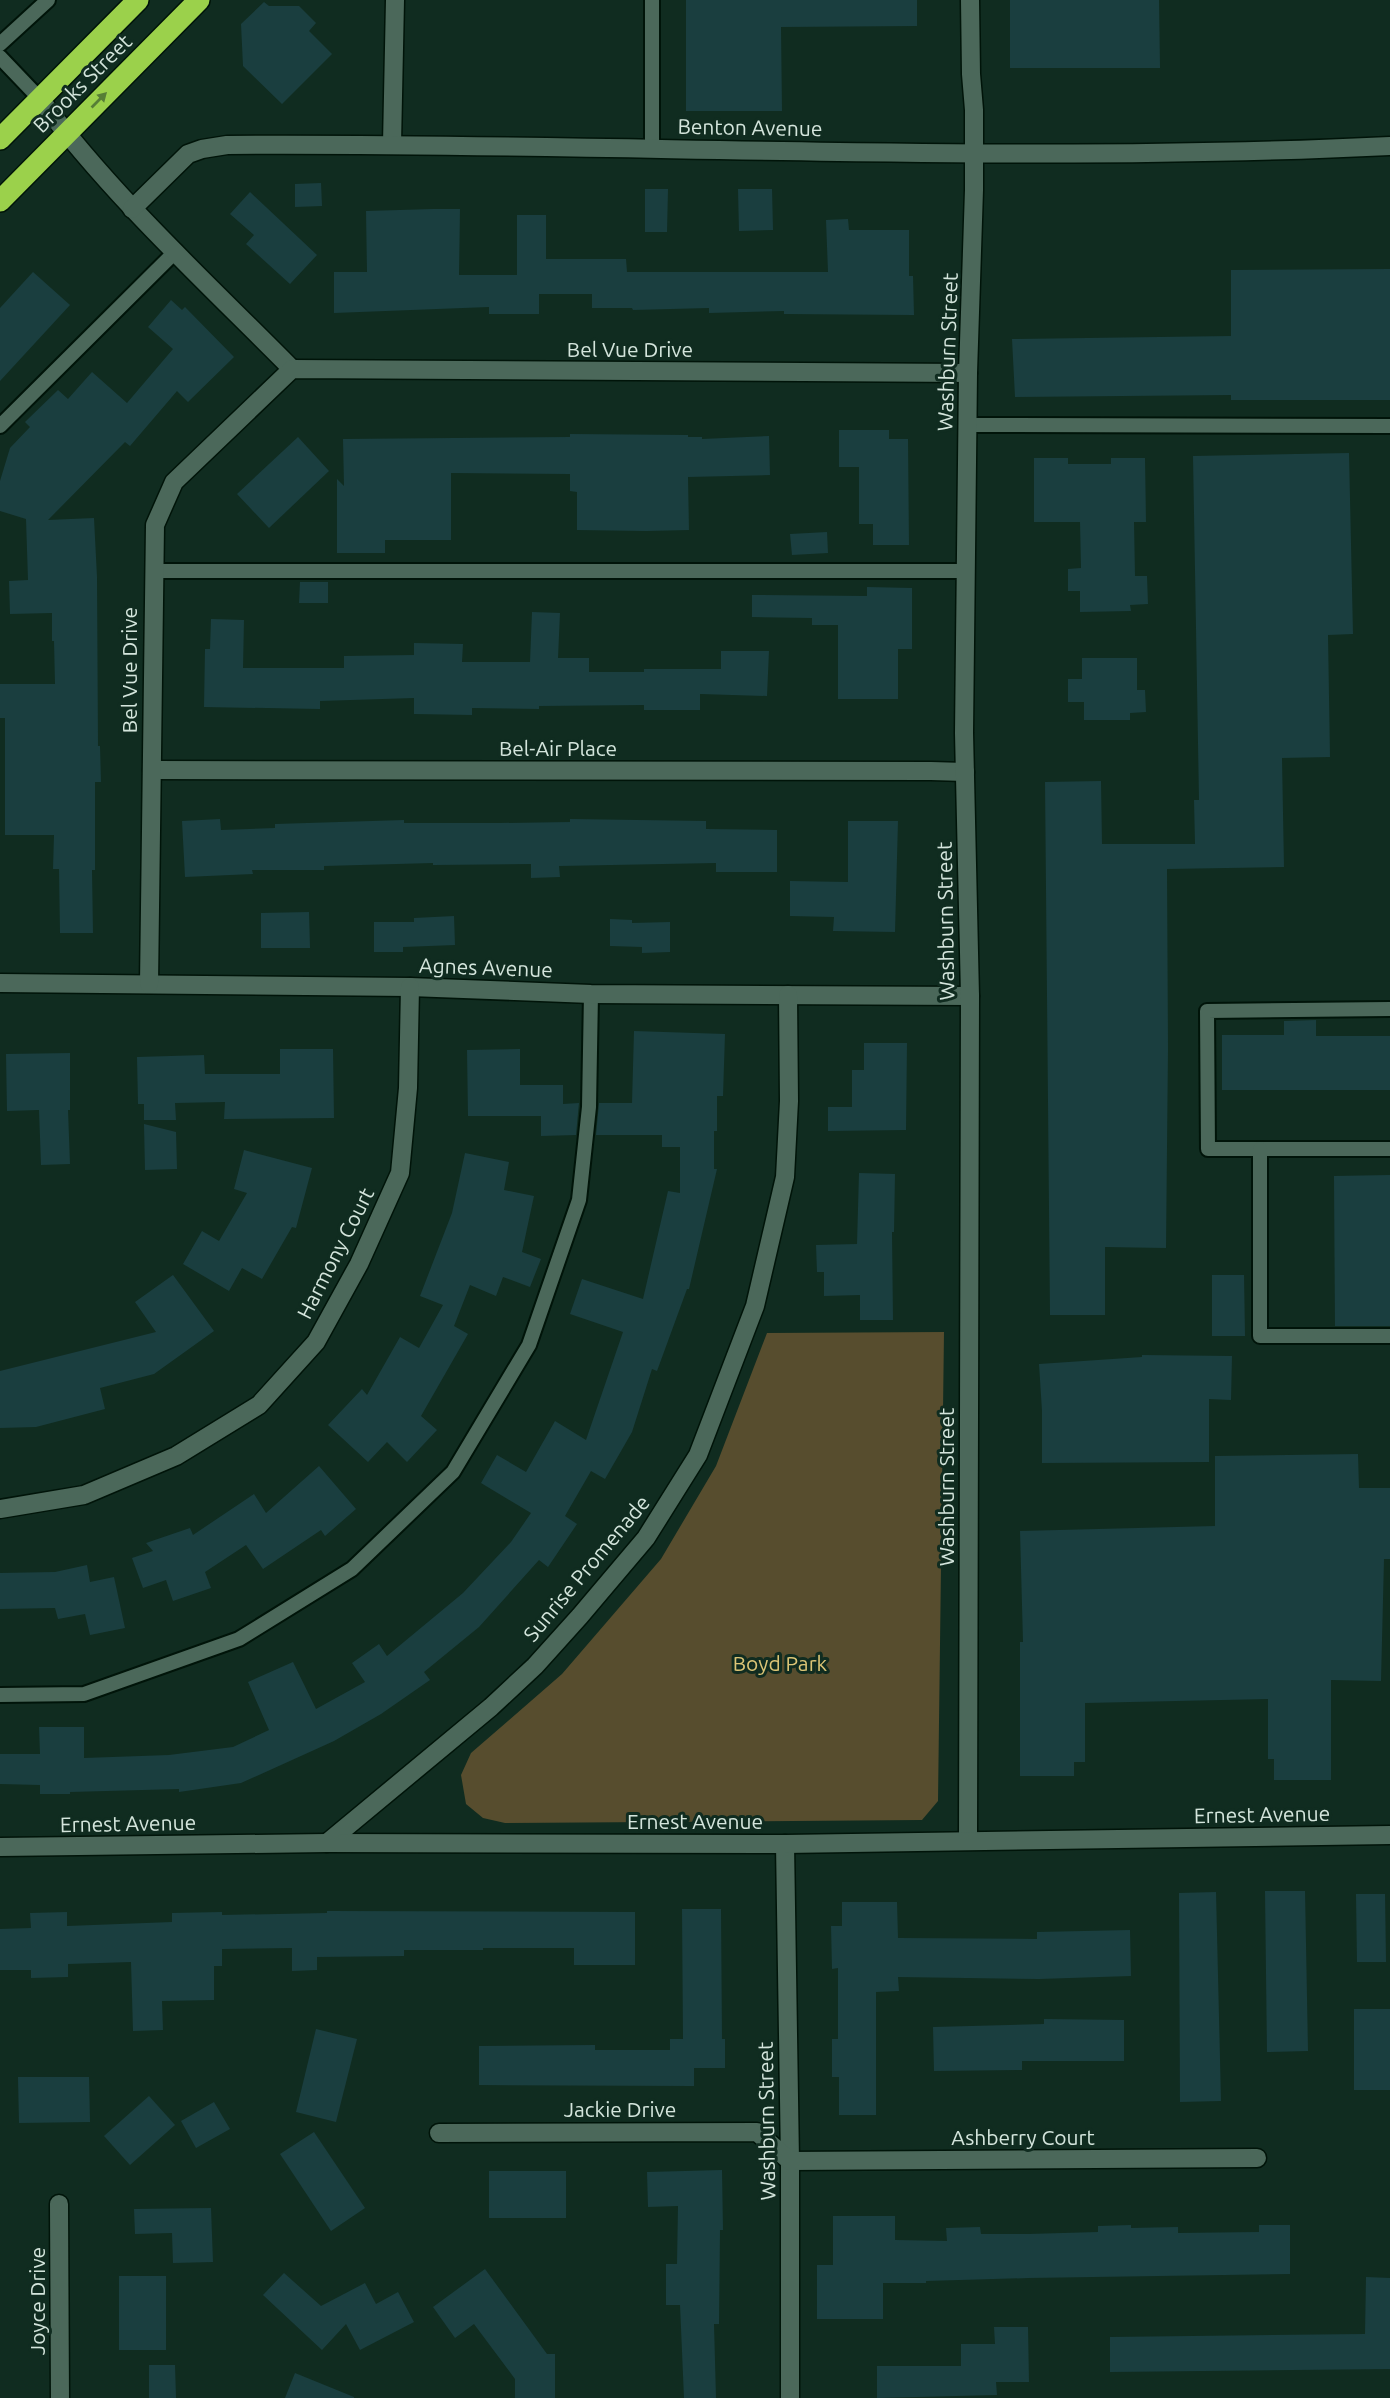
<svg xmlns="http://www.w3.org/2000/svg" width="1390" height="2398" font-family="Ubuntu,sans-serif">
	<style>
		.green { fill: #574d2e }
		.building { fill: #1a3e3f }
		.lines { fill: none; stroke-linecap: round; stroke-linejoin: round }
		.lane-casing { stroke: #001409; stroke-width: 18 }
		.street-casing { stroke: #001409; stroke-width: 21 }
		.highway-casing { stroke: #001409; stroke-width: 24 }
		.lane { stroke: #4b685a; stroke-width: 14 }
		.street { stroke: #4b685a; stroke-width: 18 }
		.highway { stroke: #9bd14b; stroke-width: 21 }
		.oneway { fill: #567e36 }
		.labels { text-anchor: middle; dominant-baseline: central; stroke-width: 6; stroke-linejoin: round; paint-order: stroke }
		.street-label { font-size: 21px; fill: #d4e5dc; stroke: #102c20 }
		.park-label { font-size: 21px; fill: #dcc576; stroke: #102c20 }
	</style>
	<rect width="100%" height="100%" fill="#102c20"/>
	<path class="green" d="M944,1332L938,1801L922,1820L505,1823L483,1818L466,1804L461,1775L471,1753L562,1674L661,1559L716,1466L767,1333Z"/>
	<g class="building">
		<path d="M686,0H917V26L781,27L782,111H686Z"/>
		<path d="M1010,0H1159L1160,68H1010Z"/>
		<path d="M264,2L269,6H299L316,23L309,31L332,54L282,104L243,66L241,24Z"/>
		<path d="M321,183L322,206L295,207V184Z"/>
		<path d="M645,189H668L667,232H645Z"/>
		<path d="M738,189H772L773,230L739,231Z"/>
		<path d="M250,192L317,255L290,284L246,244L254,235L230,214Z"/>
		<path d="M433,209H460L459,275H517V215H546V259H626L627,272H828L826,220L848,219L849,230H909V276H913L914,315L784,314V311L709,313V308L633,310L632,308H592V294H539V314H489V307L334,313V272H367L366,211Z"/>
		<path d="M1390,269V400H1231V395L1015,397L1012,339L1231,336V270Z"/>
		<path d="M33,272L70,305L0,381V308Z"/>
		<path d="M171,300L182,310L185,307L234,357L188,402L177,391L130,446L125,442L48,520L94,518L97,577L98,746H100L101,782H95V870H92L93,933H60L59,869H53L54,835H5V718H0V684H55L54,641H52V613L10,614L9,581L28,580L26,519L0,511V481L10,448L30,427L25,422L58,390L68,399L92,372L127,403L173,349L148,327Z"/>
		<path d="M839,430H889V439H908L909,545H873V524H859V467H839Z"/>
		<path d="M570,434L688,435V437H702V439L769,436L770,475L688,477L689,530L646,531L577,530V492L570,491V474L451,473V540H385V553H337V479L344,486L343,439L570,437Z"/>
		<path d="M298,437L329,471L269,528L237,494Z"/>
		<path d="M1349,453L1353,634L1328,635L1330,757L1282,758L1284,867L1167,869L1168,1048L1166,1248L1105,1247V1315H1050L1045,782L1101,781L1102,844H1195L1194,800H1199L1193,456Z"/>
		<path d="M1034,458H1068V464H1111V458H1145L1146,522H1134L1135,576H1147L1148,604L1130,605L1131,611L1080,612V591H1068V569L1081,568L1080,522H1034Z"/>
		<path d="M827,532L828,553L792,555L790,534Z"/>
		<path d="M300,582H328V603H299Z"/>
		<path d="M867,587L912,588V649H898V699H838V625H812V618L752,617V595L867,596Z"/>
		<path d="M532,612L560,613L558,658H589V672H644V669H721V651H769L767,696L700,694V710H644V705L539,706V709L472,708V715L414,714V698L320,701V709L204,707L205,649H210L211,619L244,620L243,668H344V656L414,655V643L463,644L462,662H530Z"/>
		<path d="M1082,658H1137V690H1145L1146,712L1130,713V720H1084V702H1068V679H1082Z"/>
		<path d="M220,819L221,830L275,828V824L404,820V823H500L570,822V819L706,821V829L777,830V872H716V863L559,866L560,877L531,878V864L433,865V863L324,866V870H252L253,874L185,877L182,821Z"/>
		<path d="M848,821H898L895,932L833,931L834,917L790,916V881L848,882Z"/>
		<path d="M309,912L310,948H261V913Z"/>
		<path d="M454,916L455,945L403,947V952H374V922H414V918Z"/>
		<path d="M610,919L632,920V923L670,922V952L642,953V947L610,946Z"/>
		<path d="M1316,1020V1036H1390V1090H1222V1035H1284V1021Z"/>
		<path d="M634,1031L725,1034L723,1096H717V1131H714V1169H717L689,1289H687L657,1371L652,1369L632,1432L605,1479L591,1471L565,1516L577,1524L548,1567L539,1560L479,1627L424,1672L430,1680L381,1714L334,1741L241,1783L179,1792V1789L70,1792V1794H40V1785L0,1784V1754H40L39,1727H84V1758L169,1755L233,1747L269,1730L248,1682L293,1662L316,1709L365,1682L352,1663L379,1644L387,1656L463,1593L511,1542L531,1513L481,1483L497,1455L526,1472L555,1421L586,1440L623,1332L570,1314L582,1279L643,1299L668,1191L680,1193V1147H662V1135H596L599,1103H632Z"/>
		<path d="M864,1043H907L906,1130L828,1131V1107H852V1070H864Z"/>
		<path d="M280,1049H333L334,1118L224,1119L225,1102L175,1103L176,1120H144V1104H138L137,1057L204,1055L205,1074H280Z"/>
		<path d="M520,1049V1085H563V1104L579,1103L576,1135L541,1136V1116H468L467,1050Z"/>
		<path d="M70,1053V1110H68L70,1164L41,1165L39,1110L7,1111L6,1054Z"/>
		<path d="M144,1124L176,1132L177,1169L145,1170Z"/>
		<path d="M244,1150L312,1168L296,1228L292,1227L262,1279L242,1268L229,1291L183,1264L202,1231L219,1241L247,1193L234,1189Z"/>
		<path d="M465,1153L509,1162L504,1190L534,1196L522,1252L541,1259L530,1287L503,1277L496,1296L470,1285L454,1326L468,1334L421,1416L437,1430L407,1462L387,1442L368,1462L328,1425L362,1389L367,1395L400,1337L419,1348L443,1305L420,1296L452,1213Z"/>
		<path d="M859,1173L895,1174L894,1232H892L893,1320H860V1295L824,1296V1272H817L816,1245L857,1244Z"/>
		<path d="M1390,1175V1326H1335L1334,1176Z"/>
		<path d="M173,1275L214,1331L154,1374L100,1388L105,1409L36,1427L0,1428V1371L156,1332L135,1302Z"/>
		<path d="M1212,1275H1244L1245,1336H1212Z"/>
		<path d="M1142,1355L1232,1356L1231,1400L1209,1399V1462L1042,1463V1411L1039,1364L1142,1357Z"/>
		<path d="M1358,1454L1359,1488H1390V1559H1384L1381,1681L1331,1680V1780H1274V1759H1268V1699L1085,1703V1762H1074V1776H1020V1642H1023L1020,1531L1215,1526V1456Z"/>
		<path d="M319,1466L356,1509L325,1536L321,1530L263,1569L246,1545L205,1572L211,1588L173,1601L166,1580L143,1588L132,1558L153,1551L146,1543L190,1528L193,1535L254,1494L266,1513Z"/>
		<path d="M87,1565L90,1582L114,1577L125,1628L90,1635L85,1614L58,1619L55,1608L0,1609V1573L55,1572Z"/>
		<path d="M1265,1891H1305L1308,2051L1267,2052Z"/>
		<path d="M1216,1892L1221,2101L1180,2102L1179,1893Z"/>
		<path d="M1356,1894H1385L1386,1962H1357Z"/>
		<path d="M842,1902H897L898,1938L1037,1939V1932L1130,1930L1131,1976L1039,1979L898,1977L899,1991L876,1992V2115H839V2077H832V2039H838V1968L832,1969L831,1926H842Z"/>
		<path d="M682,1909H721L722,2039H725V2068H694V2086L479,2085V2046L595,2045V2050H670V2039H683Z"/>
		<path d="M327,1911L635,1912V1965H574V1948H483V1950H404V1956L317,1957V1970L292,1971V1948L222,1949V1966H214V2000L162,2001L163,2030L133,2031L131,1962L68,1964V1977L31,1978V1970H0V1929L31,1928L30,1913L67,1912V1926L172,1922V1913L222,1912V1915L327,1913Z"/>
		<rect x="1354" y="2009" width="36" height="81"/>
		<path d="M1044,2019L1124,2020V2061H1022V2070L934,2071L933,2027L1044,2024Z"/>
		<path d="M316,2029L357,2039L336,2122L296,2112Z"/>
		<path d="M18,2077H89L90,2122L19,2123Z"/>
		<path d="M149,2096L175,2125L130,2165L104,2136Z"/>
		<path d="M214,2102L230,2129L196,2148L181,2121Z"/>
		<path d="M314,2132L365,2208L331,2231L280,2154Z"/>
		<path d="M722,2170L723,2230H720L719,2324H714L716,2398H684L680,2305H666V2264H677L678,2206L648,2207L647,2172Z"/>
		<rect x="489" y="2171" width="77" height="47"/>
		<path d="M211,2208L213,2262L173,2263L172,2233L135,2234L134,2209Z"/>
		<path d="M833,2216H895V2240L947,2241L946,2228L980,2227L981,2234H1028L1098,2232V2226L1131,2225V2228L1178,2227V2233L1259,2232V2225H1290V2274L1029,2278L926,2281V2283H883V2319H817V2265H833Z"/>
		<path d="M485,2269L547,2354H555V2398H515V2379L474,2324L455,2338L433,2307Z"/>
		<path d="M284,2273L321,2306L365,2283L376,2304L398,2292L414,2322L360,2350L346,2324L322,2350L263,2295Z"/>
		<rect x="119" y="2276" width="47" height="74"/>
		<path d="M1366,2277L1390,2278V2369L1110,2372V2337L1365,2334Z"/>
		<path d="M994,2327H1028L1029,2382H996L997,2395L877,2398V2366H961V2344H995Z"/>
		<path d="M149,2365H175L176,2398H149Z"/>
		<path d="M295,2373L354,2397V2398H285Z"/>
	</g>
	<g class="lines">
		<defs>
			<g id="lane">
				<path d="M0,44L48,0"/>
				<path d="M0,57L40,99"/>
				<path d="M652,149V0"/>
				<path d="M967,425L1390,426"/>
				<path d="M0,426L176,251"/>
				<path d="M153,571H965"/>
				<path d="M1390,1009L1207,1011L1208,1149H1390"/>
				<path d="M1260,1149V1336H1390"/>
				<path d="M0,1695L84,1694L239,1639L352,1569L453,1472L529,1345L579,1200L589,1107L591,994"/>
			</g>
			<g id="street">
				<path d="M40,99C114,198 205,281 292,369"/>
				<path d="M392,144L395,0"/>
				<path d="M132,209L188,154L202,149L227,145C615,142 1003,165 1390,146"/>
				<path d="M152,770L931,771L965,772"/>
				<path d="M0,983L410,987L591,994L970,996"/>
				<path d="M149,984L155,525L174,482L292,369L968,373"/>
				<path d="M0,1509L84,1495L176,1456L259,1405L316,1342L359,1264L400,1173L408,1088L410,987"/>
				<path d="M968,1840L970,996L964,733L968,373L974,190V110L971,74L970,0"/>
				<path d="M327,1843L491,1707L535,1666L580,1616L646,1538L698,1455L755,1306L785,1177L789,1101L788,995"/>
				<path d="M785,1844L790,2161V2398"/>
				<path d="M0,1847L327,1843L785,1844L1390,1835"/>
				<path d="M439,2133L757,2132L790,2161L1257,2158"/>
				<path d="M59,2204L60,2398"/>
			</g>
			<g id="highway">
				<path d="M0,139L138,0"/>
				<path d="M0,201L199,0"/>
			</g>
		</defs>
		<use href="#lane" class="lane-casing"/>
		<use href="#street" class="street-casing"/>
		<use href="#highway" class="highway-casing"/>
		<use href="#lane" class="lane"/>
		<use href="#street" class="street"/>
		<use href="#highway" class="highway"/>
	</g>
	<defs><path id="oneway-solid" d="M-6-.8H1V-3.2L6.5 0L1 3.2V.8H-6Z" transform="scale(1.75)"/></defs>
	<use class="oneway" href="#oneway-solid" transform="translate(99 100) rotate(-45)"/>
	<g class="labels">
		<g class="street-label">
			<text transform="translate(82 83) rotate(-45)">Brooks Street</text>
			<text transform="translate(750 127) rotate(1)">Benton Avenue</text>
			<text x="630" y="349">Bel Vue Drive</text>
			<text transform="translate(947 352) rotate(-88)">Washburn Street</text>
			<text transform="translate(129 670) rotate(-90)">Bel Vue Drive</text>
			<text x="558" y="748">Bel-Air Place</text>
			<text transform="translate(945 921) rotate(-91)">Washburn Street</text>
			<text transform="translate(486 967) rotate(2)">Agnes Avenue</text>
			<text transform="translate(335 1253) rotate(-63)">Harmony Court</text>
			<text transform="translate(946 1487) rotate(-90)">Washburn Street</text>
			<text transform="translate(586 1568) rotate(-50)">Sunrise Promenade</text>
			<text transform="translate(1262 1814) rotate(-1)">Ernest Avenue</text>
			<text x="695" y="1821">Ernest Avenue</text>
			<text transform="translate(128 1823) rotate(-1)">Ernest Avenue</text>
			<text x="620" y="2109">Jackie Drive</text>
			<text transform="translate(766 2121) rotate(-91)">Washburn Street</text>
			<text x="1023" y="2137">Ashberry Court</text>
			<text transform="translate(37 2301) rotate(-90)">Joyce Drive</text>
		</g>
		<g class="park-label">
			<text x="780" y="1663">Boyd Park</text>
		</g>
	</g>
</svg>
